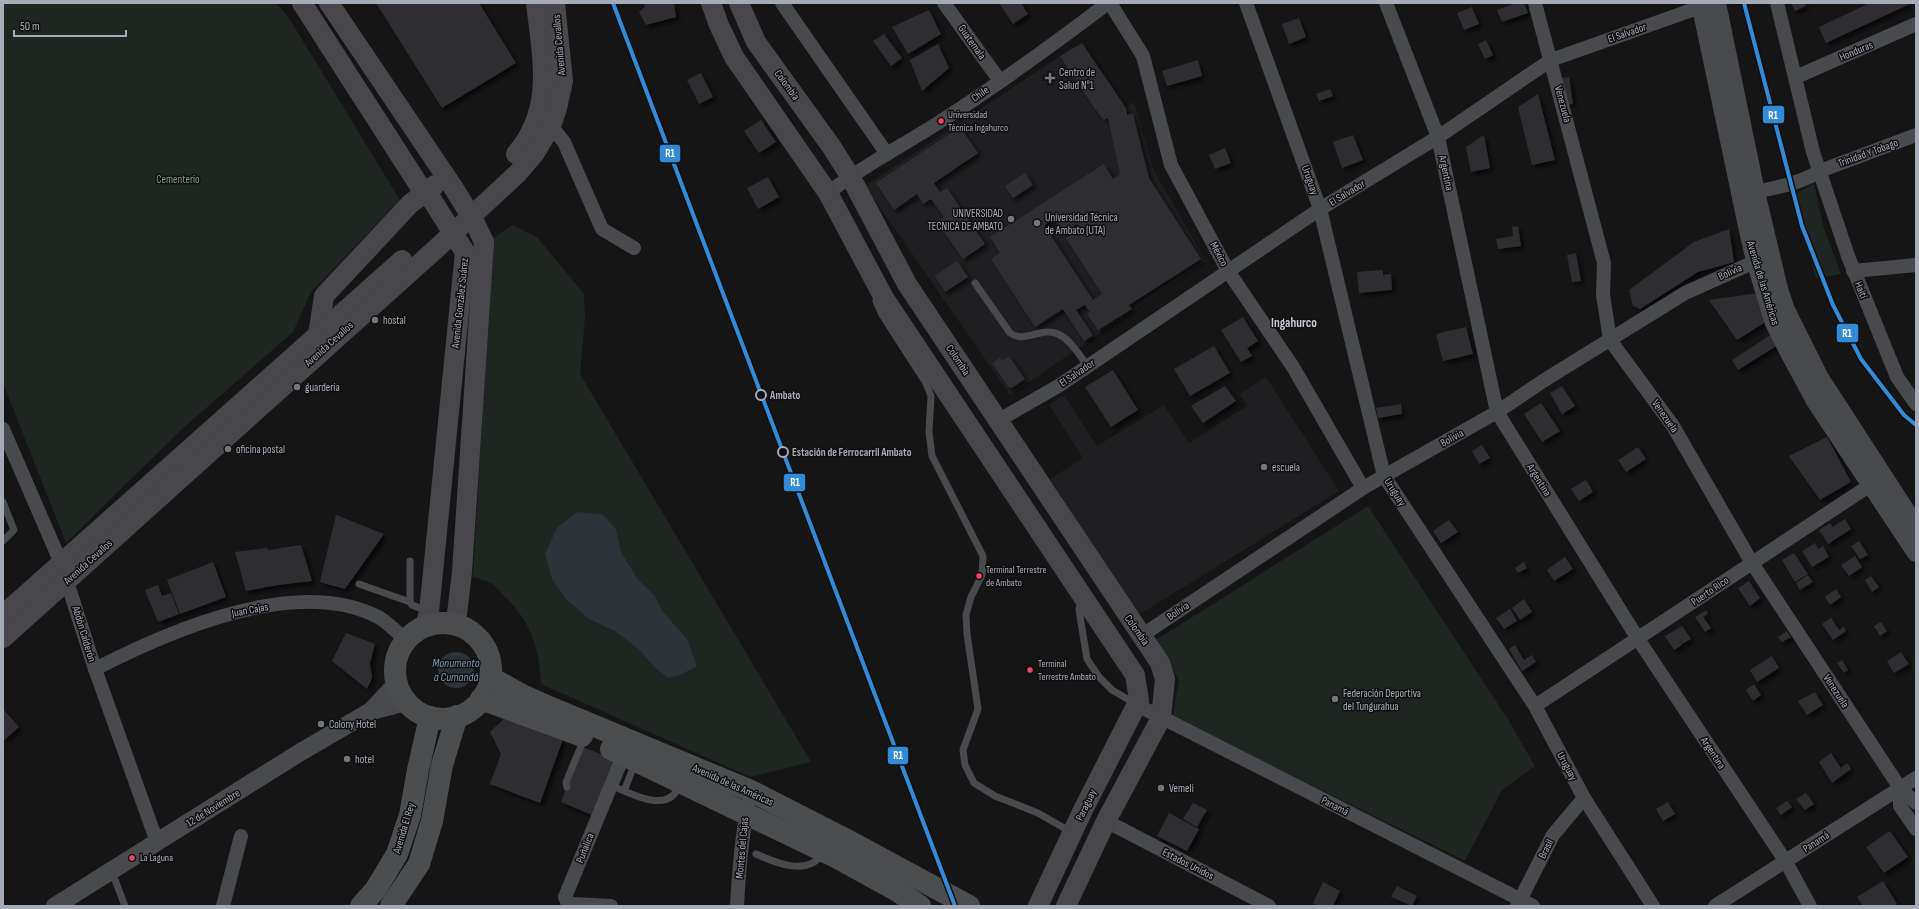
<svg xmlns="http://www.w3.org/2000/svg" width="1919" height="909" font-family="'Sofia Sans Condensed',sans-serif">
	<style>
		.built { fill: #1f1f21 }
		.green { fill: #1f2520 }
		.water { fill: #2d3439 }
		.building { fill: #2f2f30; fill-rule: evenodd; filter: url(#shadow) }
		.lines { fill: none; stroke-linecap: round; stroke-linejoin: round }
		.service { stroke: #494a4e; stroke-width: 7 }
		.minor { stroke: #494a4e; stroke-width: 14 }
		.tertiary { stroke: #494a4e; stroke-width: 18 }
		.secondary { stroke: #48484c; stroke-width: 20 }
		.primary { stroke: #4c4d4f; stroke-width: 22 }
		.secondary-bridge { stroke: #48484c; stroke-width: 20 }
		.rail-1-casing { stroke: #0f0f11; stroke-width: 7 }
		.rail-1 { stroke: #338bd7; stroke-width: 4 }
		.poi-dot { fill: #74767d; stroke: #0f0f11; stroke-width: 1.5 }
		.bus-dot { fill: #f34667; stroke: #0f0f11; stroke-width: 1.5 }
		.stop-dot { fill: #0f0f11; stroke: #a7abb5; stroke-width: 2 }
		.labels { text-anchor: middle; dominant-baseline: central; stroke-width: 3; stroke-linejoin: round; paint-order: stroke }
		.bus-label { font-size: 10px; fill: #a7abb5; stroke: #0f0f11; text-anchor: start }
		.street-label { font-size: 11px; fill: #a7abb5; stroke: #0f0f11 }
		.poi-label { font-size: 11px; fill: #a7abb5; stroke: #0f0f11; text-anchor: start }
		.park-label { font-size: 11px; fill: #809e82; stroke: #0f0f11 }
		.stop-label { font-size: 11px; font-weight: bold; fill: #a7abb5; stroke: #0f0f11; text-anchor: start }
		.water-label { font-size: 12px; font-style: italic; fill: #8198ad; stroke: #0f0f11 }
		.quarter-label { font-size: 13px; font-weight: bold; fill: #c8cad1; stroke: #0f0f11 }
		.line-badge { stroke: #0f0f11; stroke-width: 1.5 }
		.badge-label { font-size: 11px; text-anchor: middle; font-weight: bold; fill: #fff }
	</style>
	<defs>
		<filter id="shadow"><feDropShadow dx="3.5" dy="3.5" stdDeviation="2" flood-color="#0009"/></filter>
	</defs>
	<rect width="100%" height="100%" fill="#151515"/>
	<g class="built">
		<path d="M1060,56L1104,120L1134,102L1154,171L1206,261L1010,395L865,186Z"/>
		<path d="M1266,377L1339,491L1137,616L1050,479L1083,458L1049,405L1064,395L1097,446L1164,405L1189,443L1247,406L1240,394Z"/>
	</g>
	<g class="green">
		<path d="M3,3H276L289,18L400,200L311,292L293,332L181,430L66,543L3,383Z"/>
		<path d="M1814,184L1823,225L1841,274L1816,279L1795,194Z"/>
		<path d="M513,225L537,237L584,294L585,318L580,374L811,762L750,777L541,684C540,650 530,619 504,596C500,592 496,586 491,583C485,581 479,579 473,577L490,278L491,239Z"/>
		<path d="M1368,506L1509,721L1535,766L1502,790L1465,861L1173,717L1179,680L1156,640Z"/>
	</g>
	<g class="water">
		<path d="M577,512L602,514L616,529L621,552L638,580L655,596L663,612L687,639L697,666L680,675L668,678L654,667L640,650L615,631L589,619L567,600L552,579L545,554L557,528Z"/>
		<circle cx="456" cy="670" r="18"/>
	</g>
	<g class="building">
		<path d="M376,3H479L516,63L442,108Z"/>
		<path d="M644,3H674L676,17L646,25L639,12L645,7Z"/>
		<path d="M999,3H1021L1028,14L1013,24Z"/>
		<path d="M1516,3H1524L1528,13L1502,22L1497,10Z"/>
		<path d="M1791,3H1805L1806,6L1795,11Z"/>
		<path d="M1870,3H1912L1826,43L1819,27Z"/>
		<path d="M1472,7L1479,24L1464,30L1457,13Z"/>
		<path d="M929,10L941,34L908,54L892,27Z"/>
		<path d="M1299,18L1306,37L1289,44L1282,24Z"/>
		<path d="M884,34L902,58L891,66L873,41Z"/>
		<path d="M1486,40L1493,55L1485,59L1478,44Z"/>
		<path d="M1082,43L1126,108L1127,115L1133,114L1149,178L1201,259L1129,305L1132,309L1098,330L1087,314L1090,312L1085,305L1076,310L1093,335L1084,341L1063,309L1035,327L991,259L1000,253L990,237L1104,164L1113,179L1120,174L1108,118L1104,120L1095,109L1060,56ZM1054,219L1063,233L1077,224L1080,229L1066,238L1102,294L1093,300L1044,225Z"/>
		<path d="M938,44L949,68L922,91L910,60Z"/>
		<path d="M1198,60L1202,76L1167,86L1162,71Z"/>
		<path d="M701,73L713,97L699,104L687,80Z"/>
		<path d="M1569,77L1573,104L1567,105L1562,78Z"/>
		<path d="M1330,89L1333,96L1319,101L1316,94Z"/>
		<path d="M1538,94L1555,160L1532,165L1518,107Z"/>
		<path d="M761,120L776,142L759,153L744,131Z"/>
		<path d="M960,127L978,153L934,183L940,192L947,188L985,244L963,259L937,222L944,217L931,199L923,204L917,194L894,210L876,183Z"/>
		<path d="M1353,135L1363,160L1342,168L1333,142Z"/>
		<path d="M1484,135L1490,168L1471,172L1466,147Z"/>
		<path d="M1225,148L1231,163L1215,169L1209,155Z"/>
		<path d="M1025,173L1033,185L1013,198L1005,186Z"/>
		<path d="M768,177L779,197L758,209L747,188Z"/>
		<path d="M1518,226L1521,246L1498,249L1496,239L1513,236L1512,227Z"/>
		<path d="M1729,229L1734,262L1698,272L1640,309L1633,306L1629,290L1694,242Z"/>
		<path d="M1576,253L1581,281L1572,282L1567,255Z"/>
		<path d="M957,261L968,277L945,292L935,276Z"/>
		<path d="M1383,270V275L1391,274L1392,290L1359,293L1357,272Z"/>
		<path d="M1759,293L1767,321L1737,340L1709,300Z"/>
		<path d="M1243,317L1258,341L1247,348L1252,356L1241,362L1221,330Z"/>
		<path d="M1466,327L1473,354L1443,361L1436,334Z"/>
		<path d="M1772,334L1778,345L1738,370L1732,360Z"/>
		<path d="M1214,346L1230,373L1190,396L1174,369Z"/>
		<path d="M1009,356L1025,379L1012,388L1008,387L992,363L1000,358L1002,361Z"/>
		<path d="M1113,370L1138,410L1111,427L1085,387Z"/>
		<path d="M1225,386L1236,401L1203,423L1191,406Z"/>
		<path d="M1562,386L1575,406L1562,414L1550,393Z"/>
		<path d="M1541,403L1560,431L1542,442L1524,414Z"/>
		<path d="M1401,404L1402,414L1378,418L1376,408Z"/>
		<path d="M1827,437L1851,482L1820,500L1789,456Z"/>
		<path d="M1482,445L1490,458L1479,464L1472,451Z"/>
		<path d="M1638,447L1646,459L1626,472L1618,460Z"/>
		<path d="M1586,480L1593,492L1579,501L1571,489Z"/>
		<path d="M336,515L384,534L345,589L320,582Z"/>
		<path d="M1845,519L1851,529L1828,544L1819,530L1830,523L1833,527Z"/>
		<path d="M1449,520L1458,532L1441,543L1433,531Z"/>
		<path d="M1859,541L1868,555L1860,559L1851,546Z"/>
		<path d="M1815,543L1818,549L1823,546L1829,557L1812,567L1802,551Z"/>
		<path d="M301,545L312,581L278,585L246,591L235,552L266,548L269,550Z"/>
		<path d="M1794,553L1808,574L1795,582L1782,560Z"/>
		<path d="M1855,556L1862,567L1849,576L1841,565Z"/>
		<path d="M1565,557L1573,569L1554,581L1547,570Z"/>
		<path d="M213,562L226,597L180,614L167,580Z"/>
		<path d="M1524,562L1527,568L1518,573L1515,568Z"/>
		<path d="M1808,575L1813,582L1800,590L1796,583Z"/>
		<path d="M1871,576L1879,587L1872,592L1865,580Z"/>
		<path d="M1749,581L1760,598L1750,606L1738,588Z"/>
		<path d="M158,585L162,596L171,593L179,614L158,622L145,590Z"/>
		<path d="M1836,589L1841,597L1830,605L1825,597Z"/>
		<path d="M1524,599L1532,612L1520,620L1512,608Z"/>
		<path d="M1510,609L1517,621L1504,629L1496,618Z"/>
		<path d="M1706,610L1708,614L1703,617L1711,628L1705,632L1695,617Z"/>
		<path d="M1831,618L1839,630L1844,627L1846,631L1833,640L1822,624Z"/>
		<path d="M1881,622L1887,631L1880,636L1874,626Z"/>
		<path d="M1682,626L1691,639L1682,644L1678,639L1682,645L1674,650L1665,636Z"/>
		<path d="M1787,631L1791,637L1782,642L1778,637Z"/>
		<path d="M346,633L375,644L370,663L372,678L367,689L332,661Z"/>
		<path d="M1515,645L1524,660L1532,655L1536,662L1522,671L1509,649Z"/>
		<path d="M1901,652L1909,664L1894,673L1887,661Z"/>
		<path d="M1772,656L1779,668L1757,682L1750,670Z"/>
		<path d="M1842,660L1848,670L1844,673L1837,663Z"/>
		<path d="M1754,684L1761,695L1753,701L1746,690Z"/>
		<path d="M1815,692L1823,705L1807,715L1798,701Z"/>
		<path d="M3,709L19,727L3,741Z"/>
		<path d="M504,719L563,739L540,803L490,784L501,754L490,732Z"/>
		<path d="M583,747L615,760L592,815L561,802Z"/>
		<path d="M1831,753L1841,768L1847,763L1851,769L1832,783L1819,762Z"/>
		<path d="M1806,793L1814,804L1805,810L1796,799Z"/>
		<path d="M1787,801L1792,807L1781,815L1776,808Z"/>
		<path d="M1668,802L1675,814L1663,821L1656,809Z"/>
		<path d="M1193,803L1207,810L1197,827L1183,819Z"/>
		<path d="M1169,813L1199,829L1187,851L1157,836Z"/>
		<path d="M1890,831L1908,857L1884,873L1866,847Z"/>
		<path d="M1883,881L1897,904L1894,906H1863L1857,897Z"/>
		<path d="M1323,882L1340,891L1333,906H1318L1313,903Z"/>
		<path d="M1397,886L1417,896L1412,906L1391,897Z"/>
	</g>
	<g class="lines">
		<g class="service">
			<path d="M975,283L1010,333C1025,344 1041,326 1058,334C1071,340 1079,355 1088,366"/>
			<path d="M876,301L881,313L926,383L931,396L929,432L932,456L983,556L982,575L971,597L966,615L967,634L978,709L963,750L965,765L974,783L995,796L1038,813L1071,832"/>
			<path d="M3,502L14,530L3,541"/>
			<path d="M410,561V602L412,605L427,611"/>
			<path d="M359,584L410,602"/>
			<path d="M1080,600L1079,610L1087,659L1099,677L1112,690L1136,704"/>
			<path d="M611,785C630,794 670,815 679,785"/>
			<path d="M567,787L566,782L584,739"/>
			<path d="M624,791L635,763"/>
			<path d="M756,854C776,863 808,877 823,853"/>
			<path d="M112,872L125,906"/>
		</g>
		<g class="minor">
			<path d="M782,3L887,154"/>
			<path d="M944,3L1000,81"/>
			<path d="M1110,3L1143,56L1171,165L1228,271L1293,367L1363,488"/>
			<path d="M1246,3L1320,209L1384,476L1535,706L1584,798L1653,906"/>
			<path d="M1386,3L1438,137L1497,412L1638,639L1786,862L1810,906"/>
			<path d="M1535,3L1604,263L1603,295L1610,340L1673,426L1752,563L1900,788L1916,803"/>
			<path d="M1777,3L1813,152L1848,256L1897,377L1916,404"/>
			<path d="M1796,77L1916,24"/>
			<path d="M551,126L564,142L602,229L634,248"/>
			<path d="M1756,192C1778,187 1801,183 1820,171L1916,135"/>
			<path d="M828,193C864,165 904,145 941,121C999,84 1054,44 1108,3"/>
			<path d="M1853,271L1916,265"/>
			<path d="M999,420L1060,385L1320,209L1438,137L1551,60L1709,4"/>
			<path d="M3,429L61,563L95,669L157,842"/>
			<path d="M1141,636L1363,488L1497,412L1543,381L1685,293L1763,258"/>
			<path d="M95,669C169,631 297,575 378,617C388,622 397,633 406,640"/>
			<path d="M1137,705L1533,906"/>
			<path d="M1535,706L1878,480"/>
			<path d="M1900,788V806L1916,829"/>
			<path d="M1106,821L1269,906"/>
			<path d="M223,906L241,836"/>
			<path d="M611,906L573,904L567,902L565,897L624,754"/>
			<path d="M737,906C739,867 742,829 751,791"/>
			<path d="M1517,906L1553,835L1584,798"/>
			<path d="M1715,906L1916,778"/>
		</g>
		<g class="tertiary">
			<path d="M1700,3L1747,226L1755,261L1774,323L1787,349L1815,401L1916,553"/>
			<path d="M1717,3L1756,192L1779,289L1786,310L1820,378L1916,526"/>
			<path d="M371,711L396,684"/>
			<path d="M55,906L299,753L371,711L406,702"/>
		</g>
		<g class="secondary">
			<path d="M302,3L424,193L432,200"/>
			<path d="M329,3L453,187"/>
			<path d="M711,3L719,25L734,57L828,193L884,298L1135,675L1139,700L1083,810L1038,906"/>
			<path d="M739,3L756,42L831,146L850,176L907,284L1160,663L1165,679L1161,718L1106,821L1066,906"/>
			<path d="M516,154C555,108 542,58 536,3"/>
			<path d="M318,335L324,296L410,204L435,185"/>
			<path d="M3,615L402,260"/>
			<path d="M452,624L457,614L462,572L484,242"/>
			<path d="M425,626L429,612L465,252"/>
			<path d="M3,638L438,247L517,174L535,153L551,126L557,108L563,81L555,3"/>
		</g>
		<g class="primary">
			<circle cx="443" cy="671" r="48"/>
			<path d="M490,677L522,695L549,707L751,791L845,839L969,906"/>
			<path d="M481,699L582,736"/>
			<path d="M611,749L836,857L896,890L920,906"/>
			<path d="M361,906L376,889L397,854L410,815L418,770L430,717"/>
			<path d="M391,906L419,864L432,821L442,765L457,716"/>
		</g>
		<g class="secondary-bridge">
			<path d="M453,187L475,223L484,242"/>
			<path d="M432,200L465,252"/>
		</g>
		<defs>
			<g id="rail-1">
				<path d="M613,3L955,906"/>
				<path d="M1744,3L1802,226L1833,305L1861,359L1904,415L1916,425"/>
			</g>
		</defs>
		<use href="#rail-1" class="rail-1-casing"/>
		<use href="#rail-1" class="rail-1"/>
	</g>
	<g class="poi-dot">
		<path d="M1048 72h4v4h4v4h-4v4h-4v-4h-4v-4h4z"/>
		<circle cx="1011" cy="219" r="4"/>
		<circle cx="1037" cy="223" r="4"/>
		<circle cx="375" cy="320" r="4"/>
		<circle cx="297" cy="387" r="4"/>
		<circle cx="228" cy="449" r="4"/>
		<circle cx="1264" cy="467" r="4"/>
		<circle cx="1335" cy="699" r="4"/>
		<circle cx="321" cy="724" r="4"/>
		<circle cx="347" cy="759" r="4"/>
		<circle cx="1161" cy="788" r="4"/>
	</g>
	<g class="bus-dot">
		<circle cx="941" cy="121" r="3.5"/>
		<circle cx="979" cy="576" r="3.5"/>
		<circle cx="1030" cy="670" r="3.5"/>
		<circle cx="132" cy="858" r="3.5"/>
	</g>
	<g class="stop-dot">
		<circle cx="761" cy="395" r="5"/>
		<circle cx="783" cy="452" r="5"/>
	</g>
	<g class="labels">
		<g class="bus-label">
			<text x="948" y="115">Universidad<tspan x="948" dy="13">Técnica Ingahurco</tspan></text>
			<text x="986" y="570">Terminal Terrestre<tspan x="986" dy="13">de Ambato</tspan></text>
			<text x="1038" y="664">Terminal<tspan x="1038" dy="13">Terrestre Ambato</tspan></text>
			<text x="140" y="858">La Laguna</text>
		</g>
		<g class="street-label">
			<text transform="translate(1627 33) rotate(-19)">El Salvador</text>
			<text transform="translate(972 42) rotate(55)">Guatemala</text>
			<text transform="translate(559 45) rotate(-95)">Avenida Cevallos</text>
			<text transform="translate(1856 51) rotate(-23)">Honduras</text>
			<text transform="translate(787 85) rotate(54)">Colombia</text>
			<text transform="translate(980 94) rotate(-35)">Chile</text>
			<text transform="translate(1563 104) rotate(75)">Venezuela</text>
			<text transform="translate(1868 153) rotate(-20)">Trinidad Y Tobago</text>
			<text transform="translate(1446 173) rotate(78)">Argentina</text>
			<text transform="translate(1310 180) rotate(70)">Uruguay</text>
			<text transform="translate(1347 193) rotate(-31)">El Salvador</text>
			<text transform="translate(1219 254) rotate(62)">México</text>
			<text transform="translate(1730 272) rotate(-24)">Bolivia</text>
			<text transform="translate(1763 283) rotate(73)">Avenida de las Américas</text>
			<text transform="translate(1861 290) rotate(68)">Haití</text>
			<text transform="translate(460 303) rotate(-84)">Avenida González Suárez</text>
			<text transform="translate(329 344) rotate(-42)">Avenida Cevallos</text>
			<text transform="translate(958 360) rotate(56)">Colombia</text>
			<text transform="translate(1077 373) rotate(-34)">El Salvador</text>
			<text transform="translate(1665 416) rotate(55)">Venezuela</text>
			<text transform="translate(1452 438) rotate(-29)">Bolivia</text>
			<text transform="translate(1539 480) rotate(58)">Argentina</text>
			<text transform="translate(1395 492) rotate(58)">Uruguay</text>
			<text transform="translate(88 562) rotate(-42)">Avenida Cevallos</text>
			<text transform="translate(1710 591) rotate(-34)">Puerto Rico</text>
			<text transform="translate(250 610) rotate(-11)">Juan Cajas</text>
			<text transform="translate(1178 611) rotate(-34)">Bolivia</text>
			<text transform="translate(1137 630) rotate(55)">Colombia</text>
			<text transform="translate(84 634) rotate(73)">Abdón Calderón</text>
			<text transform="translate(1836 691) rotate(57)">Venezuela</text>
			<text transform="translate(1713 753) rotate(57)">Argentina</text>
			<text transform="translate(1567 766) rotate(62)">Uruguay</text>
			<text transform="translate(733 785) rotate(24)">Avenida de las Américas</text>
			<text transform="translate(1086 805) rotate(-64)">Paraguay</text>
			<text transform="translate(1335 806) rotate(27)">Panamá</text>
			<text transform="translate(213 808) rotate(-32)">12 de Noviembre</text>
			<text transform="translate(404 828) rotate(-73)">Avenida El Rey</text>
			<text transform="translate(1816 842) rotate(-33)">Panamá</text>
			<text transform="translate(585 848) rotate(-68)">Puñalica</text>
			<text transform="translate(742 848) rotate(-85)">Montes del Cajas</text>
			<text transform="translate(1546 849) rotate(-63)">Brasil</text>
			<text transform="translate(1188 864) rotate(27)">Estados Unidos</text>
		</g>
		<g class="poi-label">
			<text x="1059" y="72">Centro de<tspan x="1059" dy="13">Salud N°1</tspan></text>
			<text x="1003" y="213" text-anchor="end">UNIVERSIDAD<tspan x="1003" dy="13">TECNICA DE AMBATO</tspan></text>
			<text x="1045" y="217">Universidad Técnica<tspan x="1045" dy="13">de Ambato (UTA)</tspan></text>
			<text x="383" y="320">hostal</text>
			<text x="305" y="387">guardería</text>
			<text x="236" y="449">oficina postal</text>
			<text x="1272" y="467">escuela</text>
			<text x="1343" y="693">Federación Deportiva<tspan x="1343" dy="13">del Tungurahua</tspan></text>
			<text x="329" y="724">Colony Hotel</text>
			<text x="355" y="759">hotel</text>
			<text x="1169" y="788">Vemeli</text>
		</g>
		<g class="park-label">
			<text x="178" y="179">Cementerio</text>
		</g>
		<g class="stop-label">
			<text x="770" y="395">Ambato</text>
			<text x="792" y="452">Estación de Ferrocarril Ambato</text>
		</g>
		<g class="water-label">
			<text x="456" y="663">Monumento<tspan x="456" dy="14">a Cumandá</tspan></text>
		</g>
		<g class="quarter-label">
			<text x="1294" y="323">Ingahurco</text>
		</g>
	</g>
	<g class="line-badge">
		<rect x="1762" y="105" width="23" height="19" rx="4" fill="#338bd7"/>
		<rect x="659" y="144" width="22" height="19" rx="4" fill="#338bd7"/>
		<rect x="1836" y="323" width="23" height="20" rx="4" fill="#338bd7"/>
		<rect x="783" y="473" width="23" height="19" rx="4" fill="#338bd7"/>
		<rect x="887" y="746" width="22" height="19" rx="4" fill="#338bd7"/>
	</g>
	<g class="badge-label">
		<text x="1773" y="119">R1</text>
		<text x="670" y="157">R1</text>
		<text x="1847" y="337">R1</text>
		<text x="795" y="486">R1</text>
		<text x="898" y="759">R1</text>
	</g>
	<rect width="1919" height="909" fill="none" stroke="#a7abb5" stroke-width="8"/>
	<path d="M14 30v6h112v-6" fill="none" stroke="#a7abb5" stroke-width="2"/>
	<text x="20" y="30" font-size="12" fill="#a7abb5" stroke="#0f0f11" stroke-width="3" paint-order="stroke">50 m</text>
</svg>
